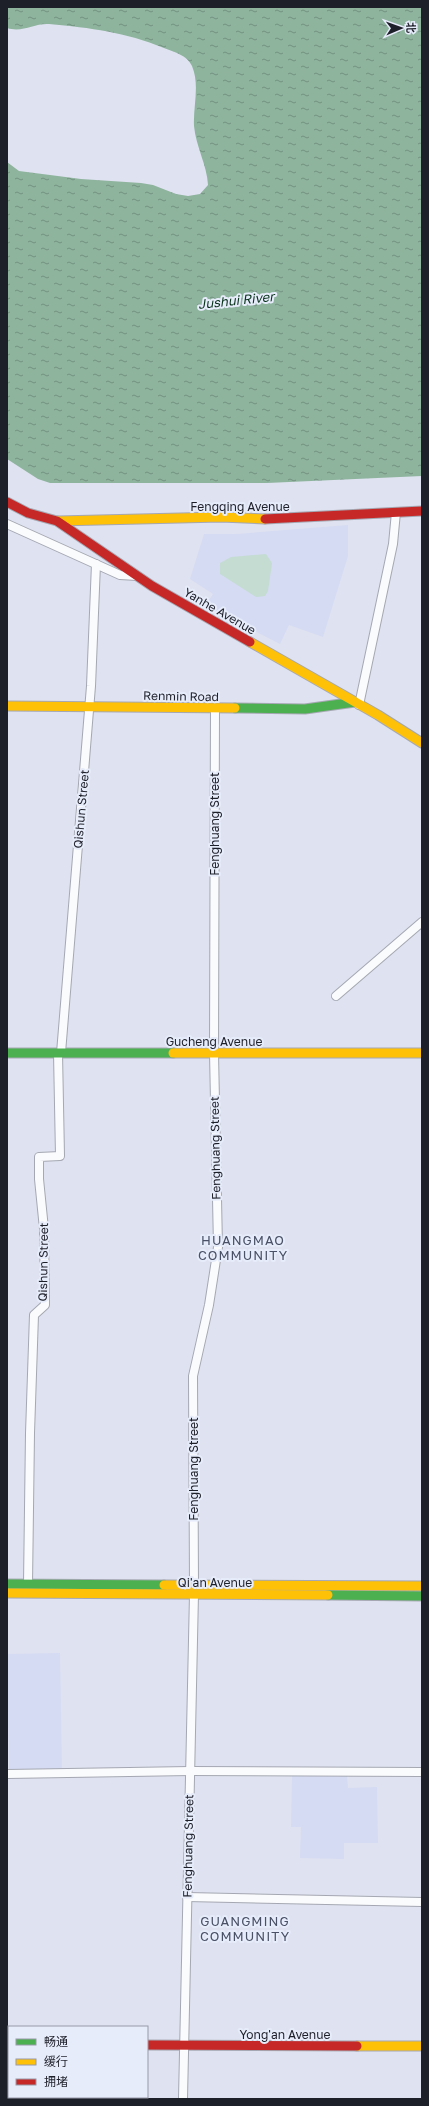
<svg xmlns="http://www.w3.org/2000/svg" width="429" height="2106" font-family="'Golos Text','Noto Sans SC',sans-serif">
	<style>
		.built { fill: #d5dbf3 }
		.green { fill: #c4dcd2 }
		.water { fill: url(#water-ripples) }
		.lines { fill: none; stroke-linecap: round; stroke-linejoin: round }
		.street-casing { stroke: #a5a8b2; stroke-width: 10 }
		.fast-casing { stroke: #a5a8b2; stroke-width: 11 }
		.slow-casing { stroke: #a5a8b2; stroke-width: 11 }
		.jam-casing { stroke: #a5a8b2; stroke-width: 11 }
		.street { stroke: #fafbfd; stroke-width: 8 }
		.fast { stroke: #4caf50; stroke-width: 9 }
		.slow { stroke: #ffc107; stroke-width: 9 }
		.jam { stroke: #c62828; stroke-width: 9 }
		.labels { text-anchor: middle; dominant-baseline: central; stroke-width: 4; stroke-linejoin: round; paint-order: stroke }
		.street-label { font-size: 12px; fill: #1e2029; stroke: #e7ecfb }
		.water-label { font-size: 13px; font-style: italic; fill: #08331a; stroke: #e7ecfb }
		.neighbourhood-label { font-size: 13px; letter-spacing: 1px; fill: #4a5065; stroke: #e7ecfb }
	</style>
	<defs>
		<pattern id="water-ripples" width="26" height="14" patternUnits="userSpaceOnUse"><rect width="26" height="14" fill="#8eb49e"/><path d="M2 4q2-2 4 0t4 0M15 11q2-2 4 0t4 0" fill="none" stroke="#739281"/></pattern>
	</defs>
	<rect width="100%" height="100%" fill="#dfe2f0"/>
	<g class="built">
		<path d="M348,525V556L323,637L289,625L280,644L205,606L213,594L190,579L204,534H237Z"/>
		<path d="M60,1653L62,1771H9L7,1654Z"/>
		<path d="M292,1776H347L348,1788L377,1787L378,1843H344V1859L300,1858L301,1827H291Z"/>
	</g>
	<path class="green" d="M266,554L272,563L268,591L265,596L256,597L220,574V563L231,557Z"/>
	<path class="water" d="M7,7H422V476L267,483H50L38,479L7,459V162L19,171L81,179L141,183L153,185L176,194L188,196L200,194L208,185C207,165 196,147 194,126C193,106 200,85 192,66C187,55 174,52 164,48C125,32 91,28 49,24C34,23 23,33 7,28Z"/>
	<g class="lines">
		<defs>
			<g id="street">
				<path d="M7,524L120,575L137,576"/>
				<path d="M359,705L393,544L396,512"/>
				<path d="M336,996L422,922"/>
				<path d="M61,1053L91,686L96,564"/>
				<path d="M28,1584L30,1433L34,1315L45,1305L44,1229L39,1179V1157L60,1156L58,1053"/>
				<path d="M194,1585L193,1376L209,1305L218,1247L214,1053L215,708"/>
				<path d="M7,1774L190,1771L422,1772"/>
				<path d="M187,1897L422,1902"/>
				<path d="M30,2097V2099"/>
				<path d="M183,2099L194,1594"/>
			</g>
			<g id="fast">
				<path d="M235,708L305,709L355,702"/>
				<path d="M7,1053H173"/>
				<path d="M7,1584L164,1585"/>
				<path d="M328,1595L422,1596"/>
			</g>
			<g id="slow">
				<path d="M58,521L221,517L265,519"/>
				<path d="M250,642L378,715L422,743"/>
				<path d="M7,706L235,708"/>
				<path d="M173,1053H422"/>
				<path d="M164,1585L422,1586"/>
				<path d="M7,1593L328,1595"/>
				<path d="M357,2046H422"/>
			</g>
			<g id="jam">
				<path d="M7,502L28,513L57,521L152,586L250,642"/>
				<path d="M265,519L422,511"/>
				<path d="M7,2045H9"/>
				<path d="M147,2045L357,2046"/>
			</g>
		</defs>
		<use href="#street" class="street-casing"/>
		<use href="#fast" class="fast-casing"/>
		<use href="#slow" class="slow-casing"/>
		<use href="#jam" class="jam-casing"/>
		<use href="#street" class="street"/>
		<use href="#fast" class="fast"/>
		<use href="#slow" class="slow"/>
		<use href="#jam" class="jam"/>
	</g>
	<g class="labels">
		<g class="street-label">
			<text x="240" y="506">Fengqing Avenue</text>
			<text transform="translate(220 611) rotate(30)">Yanhe Avenue</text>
			<text transform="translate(181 696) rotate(1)">Renmin Road</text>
			<text transform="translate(81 809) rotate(-85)">Qishun Street</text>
			<text transform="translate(214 824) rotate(-90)">Fenghuang Street</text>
			<text x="214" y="1041">Gucheng Avenue</text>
			<text transform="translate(215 1148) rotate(-91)">Fenghuang Street</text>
			<text transform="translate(43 1262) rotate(-89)">Qishun Street</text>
			<text transform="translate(193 1469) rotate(-90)">Fenghuang Street</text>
			<text x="215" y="1582">Qi'an Avenue</text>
			<text transform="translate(188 1846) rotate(-89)">Fenghuang Street</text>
			<text x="285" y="2034">Yong'an Avenue</text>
		</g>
		<g class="water-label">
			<text transform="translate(236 300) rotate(-6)">Jushui River</text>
		</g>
		<g class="neighbourhood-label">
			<text x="243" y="1240">HUANGMAO<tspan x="243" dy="15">COMMUNITY</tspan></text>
			<text x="245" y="1921">GUANGMING<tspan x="245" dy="15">COMMUNITY</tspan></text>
		</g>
	</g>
	<rect width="429" height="2106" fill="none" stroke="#1e2029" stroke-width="16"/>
	<rect x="8" y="2026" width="140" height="72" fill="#e7ecfb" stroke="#979aa7"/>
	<rect x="16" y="2039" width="20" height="6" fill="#4caf50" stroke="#979aa7"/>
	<text x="44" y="2046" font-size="12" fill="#1e2029">畅通</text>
	<rect x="16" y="2059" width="20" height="6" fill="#ffc107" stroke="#979aa7"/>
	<text x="44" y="2066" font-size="12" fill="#1e2029">缓行</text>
	<rect x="16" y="2079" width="20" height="6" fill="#c62828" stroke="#979aa7"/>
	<text x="44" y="2086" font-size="12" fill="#1e2029">拥堵</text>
	<g transform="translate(401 28) rotate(88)" stroke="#e7ecfb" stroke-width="3" paint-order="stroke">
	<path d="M0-3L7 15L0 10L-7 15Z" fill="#1e2029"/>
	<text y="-6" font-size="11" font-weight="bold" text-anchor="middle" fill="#1e2029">北</text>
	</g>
</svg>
